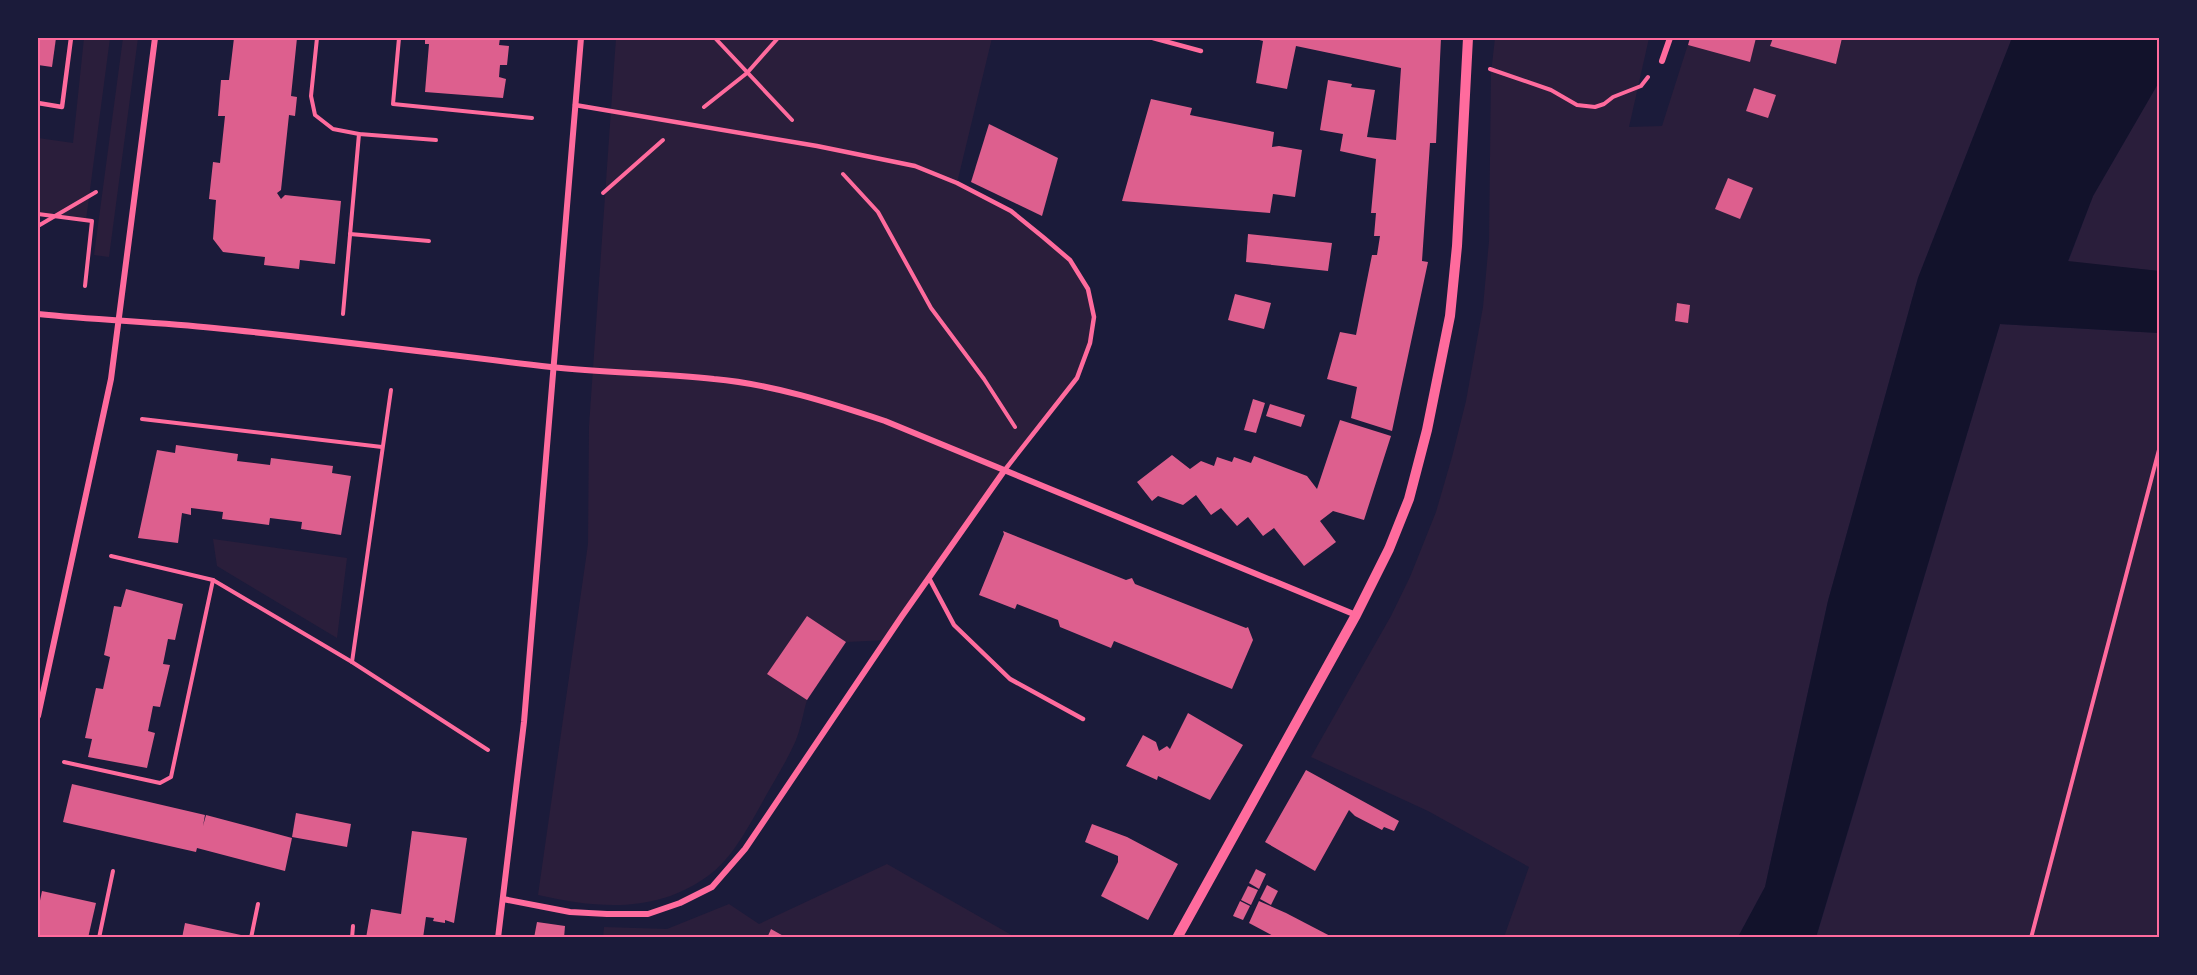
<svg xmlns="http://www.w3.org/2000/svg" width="2197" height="975" font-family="'IBM Plex Serif',serif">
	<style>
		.green { fill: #2a1e3b }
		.water { fill: #12122b }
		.building { fill: #dd5f8e }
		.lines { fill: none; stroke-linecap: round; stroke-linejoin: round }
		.path { stroke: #ff6b9d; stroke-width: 4 }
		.service { stroke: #ff6b9d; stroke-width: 4.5 }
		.minor { stroke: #ff6b9d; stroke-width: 6 }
		.tertiary { stroke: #ff6b9d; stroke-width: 10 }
		.neatline { fill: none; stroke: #ff6b9d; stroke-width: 2 }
	</style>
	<rect width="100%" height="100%" fill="#1b1b3a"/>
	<g class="green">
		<path d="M84,38H110L86,220L38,214V138L73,143Z"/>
		<path d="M123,38H138L109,257L94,255Z"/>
		<path d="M616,38H992L957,183L1011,211L1070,260L1088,289L1094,317L1090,343L1077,378L1004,471L888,640L846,642L807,616L767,674L807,700C803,713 801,728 796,740C787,761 774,781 763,801C750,824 734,855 713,872C660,914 600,909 538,895L588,544L589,426Z"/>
		<path d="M1495,38H1649L1629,127L1662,126L1690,38H2012L1918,278L1828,601L1765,887L1738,937H1504L1529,867L1428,811L1311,757L1391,616L1410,577L1436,512L1452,457L1466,401L1483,307L1489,241L1491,73Z"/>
		<path d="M2159,82V271L2068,262L2093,196Z"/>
		<path d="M2000,324L2159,333V937L1816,938Z"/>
		<path d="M213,539L347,558L337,638L217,566Z"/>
		<path d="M887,864L1015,937L787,938L771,929L767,937L603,938L604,927L667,929L729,904L759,924Z"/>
	</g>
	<path class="water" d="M2012,38H2159V82L2093,196L2068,261L2159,271V333L2000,324L1816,937H1738L1765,887L1828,601L1918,278Z"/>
	<g class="building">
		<path d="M38,38H56L52,67L38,65Z"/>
		<path d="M234,38H297L291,96L297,97L295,116L289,115L281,190L277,193L281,199L285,195L341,201L335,264L300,260L299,269L264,265L265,257L223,252L213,239L216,200L209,199L213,162L220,163L225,116H218L221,80H229Z"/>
		<path d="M425,38H500L499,45L509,46L507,65H500L499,77L506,79L503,98L425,92L429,44H425Z"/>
		<path d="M1252,38H1441L1436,143H1430L1422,261L1428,262L1392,431L1351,418L1357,387L1327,379L1340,332L1356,335L1372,255H1377L1380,236H1374L1376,213H1371L1376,159L1340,151L1343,134L1320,130L1328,80L1352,84L1351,87L1375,90L1367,137L1396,140L1401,68L1296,46L1287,89L1256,83L1263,41Z"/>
		<path d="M1690,38H1756L1750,62L1688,45Z"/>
		<path d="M1773,38H1842L1836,64L1770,46Z"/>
		<path d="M1754,88L1776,95L1768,118L1746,111Z"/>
		<path d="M1151,99L1192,108L1190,115L1274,132L1272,147L1279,146L1302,150L1295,197L1273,194L1270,213L1122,201Z"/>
		<path d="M989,124L1058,158L1042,216L971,182Z"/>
		<path d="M1728,178L1753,188L1740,219L1715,209Z"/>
		<path d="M1248,234L1332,243L1328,271L1246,262Z"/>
		<path d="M1235,294L1271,303L1264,329L1228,320Z"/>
		<path d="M1677,303L1690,305L1688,323L1675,321Z"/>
		<path d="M1253,399L1265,403L1256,433L1244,430Z"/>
		<path d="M1270,404L1305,415L1301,427L1266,416Z"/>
		<path d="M1340,420L1391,436L1364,520L1333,511L1320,521L1336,542L1304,566L1274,528L1263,536L1248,517L1237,526L1221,508L1211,515L1196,495L1183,505L1158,496L1152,501L1137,482L1172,455L1190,469L1201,461L1214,466L1217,457L1232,462L1234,457L1251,463L1254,456L1307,476L1317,489Z"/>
		<path d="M176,445L238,454L237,461L270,465L271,458L333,466L332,473L351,476L341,535L301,529L302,522L270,518L269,525L222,519L223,512L191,508V515L182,513L178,543L138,538L157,450L175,453Z"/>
		<path d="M1003,531L1126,580L1132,578L1135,584L1246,628L1248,627L1253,640L1232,689L1114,641L1111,648L1060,627L1058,620L1017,604L1015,609L979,595L1004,534Z"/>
		<path d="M126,589L183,604L175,640L168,639L163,664L170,665L160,707L153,706L148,731L155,733L147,768L88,757L92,739L85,738L96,688L103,689L110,657L104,655L114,606L121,607Z"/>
		<path d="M807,616L846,642L807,700L767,674Z"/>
		<path d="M1188,713L1243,745L1210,800L1158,776L1157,780L1126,766L1143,735L1156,742L1159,751L1167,746L1170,749Z"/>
		<path d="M1306,770L1399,821L1394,831L1384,827L1382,830L1355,816L1349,810L1315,871L1265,842Z"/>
		<path d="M72,784L205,815L203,826L206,815L292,838L285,871L197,848L196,852L63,822Z"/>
		<path d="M296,813L351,824L347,847L292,837Z"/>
		<path d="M1092,824L1127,837L1178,864L1148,920L1101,896L1118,862V856L1085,842Z"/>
		<path d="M412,831L467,838L454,923L445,920V923L433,921L434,918L426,917L423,938H366L371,909L401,914Z"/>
		<path d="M1256,869L1266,874L1259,889L1249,883Z"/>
		<path d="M1267,885L1278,891L1271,905L1260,899Z"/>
		<path d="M1248,886L1258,890L1251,905L1241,900Z"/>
		<path d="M42,891L96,903L88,938H38V910Z"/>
		<path d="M1240,901L1250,906L1243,920L1233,916Z"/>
		<path d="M1259,901L1286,913L1334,938H1277L1249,923Z"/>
		<path d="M537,922L565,926L564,938H534Z"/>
		<path d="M185,923L241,935V938H182Z"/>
		<path d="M771,929L787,938H767Z"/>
	</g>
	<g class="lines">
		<g class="path">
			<path d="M317,38L311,96L315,115L333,129L359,134L436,140"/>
			<path d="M399,38L393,104L532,118"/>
			<path d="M715,38L792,120"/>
			<path d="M1490,69L1551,90L1577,105L1595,107L1604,104L1613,97L1641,86L1648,77"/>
			<path d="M704,107L747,73L778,38"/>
			<path d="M843,174L878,212L931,308L984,379L1015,427"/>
			<path d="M603,193L663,140"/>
			<path d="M38,214L92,221L85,286"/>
			<path d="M38,226L96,192"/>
			<path d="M350,234L429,241"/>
			<path d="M343,314L359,134"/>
			<path d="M142,419L382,447"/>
			<path d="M111,556L213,580L352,662L488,750"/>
			<path d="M352,662L391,390"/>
			<path d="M64,762L160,783L171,777L213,580"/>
			<path d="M99,938L113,871"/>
			<path d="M251,938L258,904"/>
			<path d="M352,938L353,926"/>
			<path d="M2031,938L2160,446"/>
		</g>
		<g class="service">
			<path d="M1153,38L1201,51"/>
			<path d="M38,103L62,107L71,38"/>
			<path d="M575,105L817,146L915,166L957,183L1011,211L1043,237L1070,260L1088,289L1094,317L1090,343L1077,378L1004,471"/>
			<path d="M929,578L954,625L1010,679L1083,719"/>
		</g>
		<g class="minor">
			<path d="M1662,61L1670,38"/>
			<path d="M38,314C96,320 155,322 214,328C326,339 439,354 551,367C606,373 660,373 714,379C771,384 831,403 885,421L1356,615"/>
			<path d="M38,716L111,379L155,38"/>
			<path d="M503,899L570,912L607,914H648L680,903L712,887L745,849L902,616L1004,471"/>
			<path d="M498,938L524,722L581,38"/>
		</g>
		<path class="tertiary" d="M1177,938L1356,615L1389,549L1409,499L1427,430L1450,316L1457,246L1468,38"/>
	</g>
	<rect width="2197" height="975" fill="none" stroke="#1b1b3a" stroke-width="78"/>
	<rect x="39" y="39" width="2119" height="897" class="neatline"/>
</svg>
